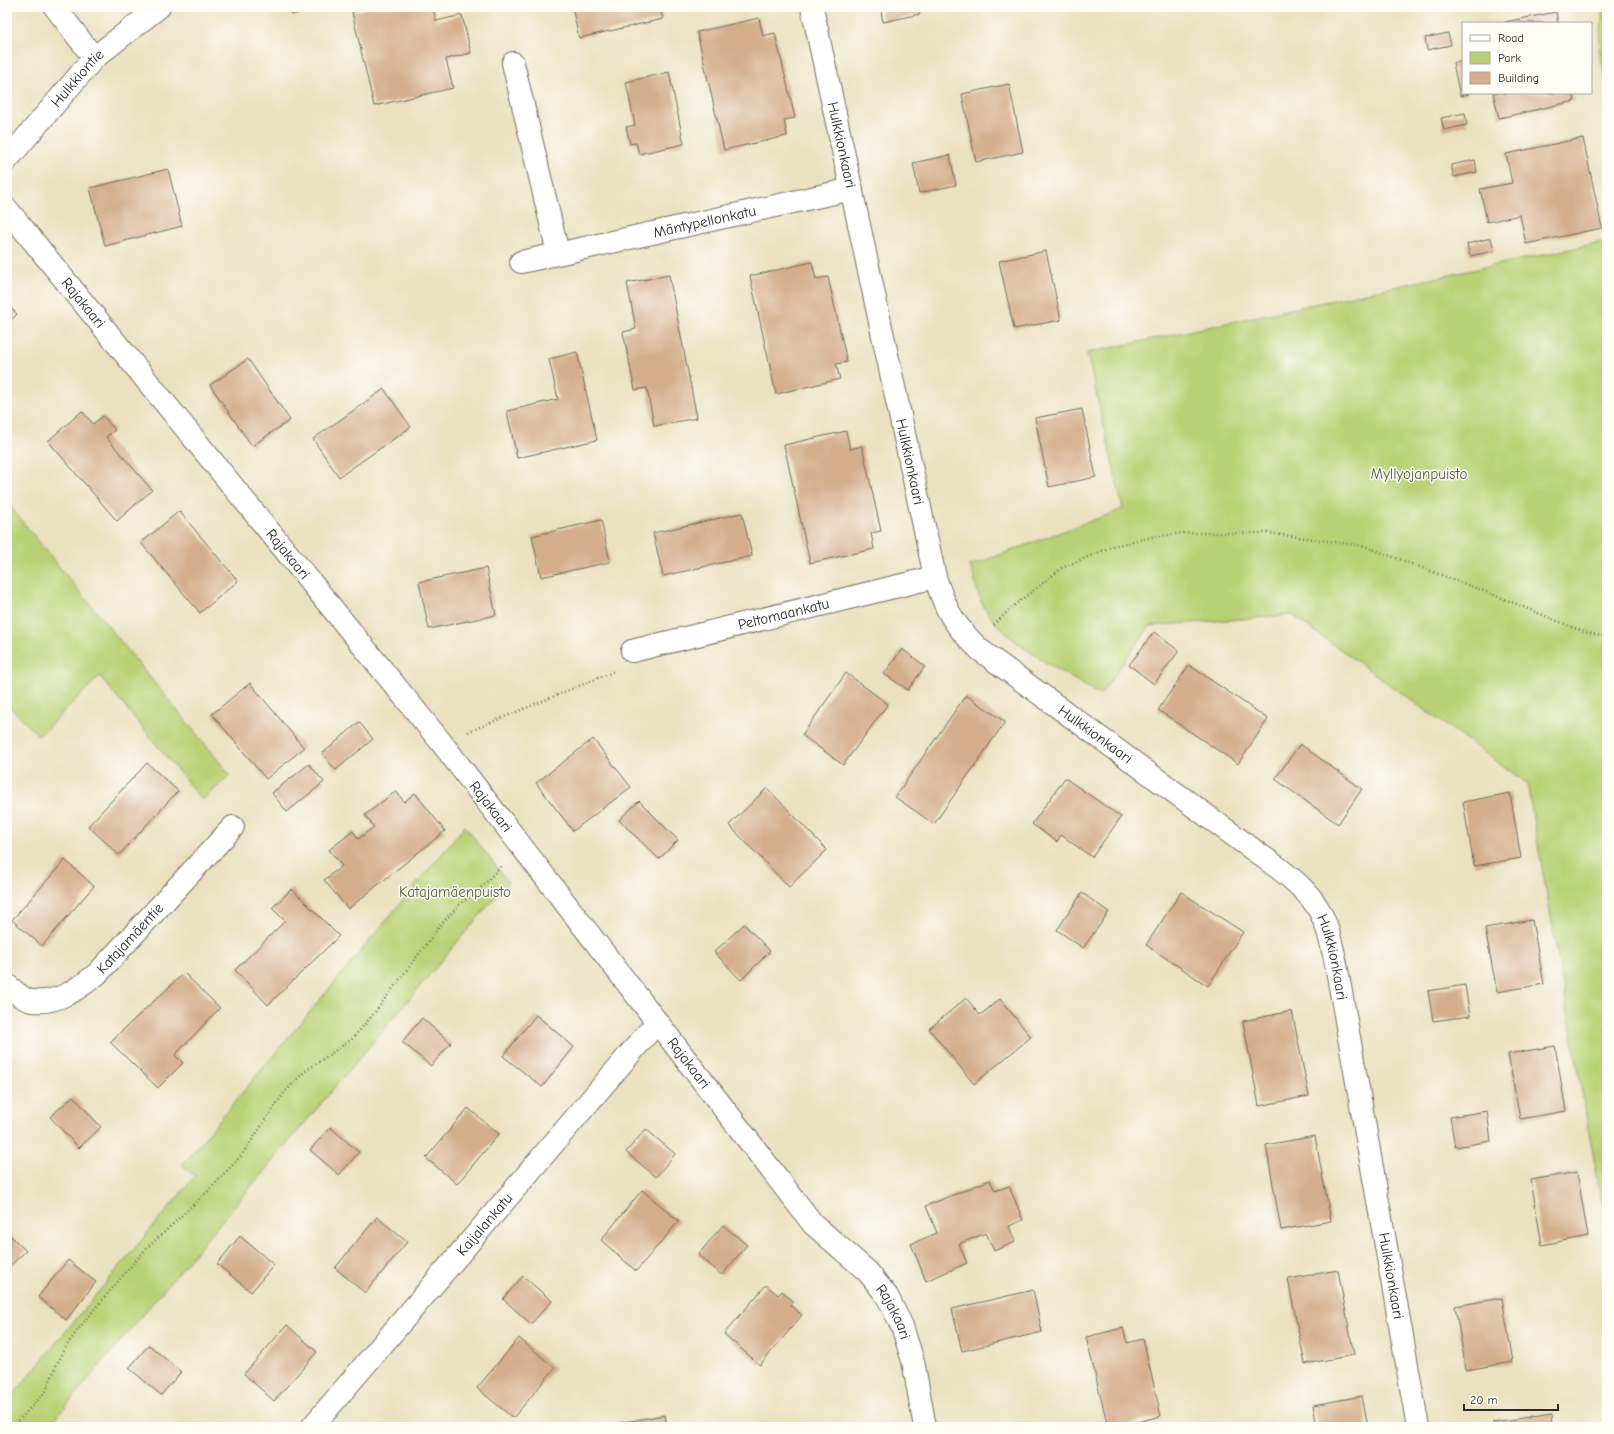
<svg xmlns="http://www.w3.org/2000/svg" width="1614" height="1434" font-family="'Comic Neue',sans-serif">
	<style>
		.green { fill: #b9d175; stroke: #727e50 }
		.building { fill: #d4ae8b }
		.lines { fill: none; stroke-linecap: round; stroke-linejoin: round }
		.minor-casing { stroke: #6e6b5f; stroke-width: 24 }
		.path { stroke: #6e6b5f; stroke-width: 2.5; stroke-dasharray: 1 3; stroke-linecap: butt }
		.minor { stroke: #fff; stroke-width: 22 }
		.labels { text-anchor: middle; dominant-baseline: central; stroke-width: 3; stroke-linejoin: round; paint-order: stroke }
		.street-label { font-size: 15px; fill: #2b2b2b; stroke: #fdfcf7 }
		.park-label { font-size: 15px; fill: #565d41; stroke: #fdfcf7 }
	</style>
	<rect width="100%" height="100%" fill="#fdfcf7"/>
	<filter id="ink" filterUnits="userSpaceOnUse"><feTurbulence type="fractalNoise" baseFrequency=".025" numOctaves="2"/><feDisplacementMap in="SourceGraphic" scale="8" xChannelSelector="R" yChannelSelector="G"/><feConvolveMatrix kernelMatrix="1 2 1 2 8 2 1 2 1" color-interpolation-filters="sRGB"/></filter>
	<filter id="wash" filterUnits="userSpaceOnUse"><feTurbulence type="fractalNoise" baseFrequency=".012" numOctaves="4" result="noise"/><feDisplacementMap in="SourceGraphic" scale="16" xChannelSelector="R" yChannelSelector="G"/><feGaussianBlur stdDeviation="0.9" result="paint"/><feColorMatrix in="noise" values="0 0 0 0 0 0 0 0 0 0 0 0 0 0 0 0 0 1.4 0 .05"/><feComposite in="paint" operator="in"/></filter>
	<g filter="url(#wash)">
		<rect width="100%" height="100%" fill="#eae1bf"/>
		<g class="green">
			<path d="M1603,7H1607V84L1599,50Z"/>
			<path d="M1607,241V1232L1527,783L1292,615L1150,626L1100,695C1065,673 1004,643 984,607C977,595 975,578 970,566L1123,509L1087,353Z"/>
			<path d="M7,503L230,775L202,800L100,676L39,736L7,704Z"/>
			<path d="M465,826L508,882L48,1427H7V1402L195,1176L182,1165Z"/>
		</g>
		<g id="blocks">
			<g class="building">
				<path d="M289,7H309L310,9L292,15Z"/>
				<path d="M372,7H433L436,21L462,15L471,53L446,59L453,88L374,106L352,12Z"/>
				<path d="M572,7H660L663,19L579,38Z"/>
				<path d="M880,7H918L920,14L883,22Z"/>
				<path d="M1556,12L1558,23H1505V22Z"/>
				<path d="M759,18L763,36L775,33L795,118L784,120L787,136L724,150L697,32Z"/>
				<path d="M1448,33L1451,45L1427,50L1425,38Z"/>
				<path d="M1463,61V93L1469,94L1460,96L1453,63Z"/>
				<path d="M669,72L684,144L639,154L636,143L630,144L626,127L635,125L626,82Z"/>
				<path d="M1009,84L1023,152L976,162L962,94Z"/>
				<path d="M1493,93H1573L1575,101L1499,118Z"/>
				<path d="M1465,113L1467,125L1444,130L1441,118Z"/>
				<path d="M1583,138L1602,228L1526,244L1520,215L1487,222L1480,189L1512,183L1506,154Z"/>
				<path d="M950,155L956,185L919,193L913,163Z"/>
				<path d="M1475,160L1477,172L1454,177L1451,165Z"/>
				<path d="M168,169L182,226L105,246L90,188Z"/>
				<path d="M1491,238L1494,251L1470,256L1467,244Z"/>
				<path d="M1046,251L1061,320L1014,329L999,261Z"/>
				<path d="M812,262L816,279L828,277L847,362L836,364L840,379L776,394L750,276Z"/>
				<path d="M669,275L697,418L654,426L647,388L635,390L623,332L636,329L627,283Z"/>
				<path d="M7,304L17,314L7,325Z"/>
				<path d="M577,352L597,440L517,458L507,411L558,399L549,359Z"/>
				<path d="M248,359L290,420L252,446L210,385Z"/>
				<path d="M384,389L411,427L339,477L313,439Z"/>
				<path d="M1082,409L1096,477L1049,487L1035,418Z"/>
				<path d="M82,411L93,424L103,416L115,430L106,437L152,490L117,521L48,441Z"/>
				<path d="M846,431L850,449L862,446L881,531L871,533L874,549L810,563L784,445Z"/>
				<path d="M179,511L238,581L200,613L141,543Z"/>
				<path d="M742,513L752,556L663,576L653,533Z"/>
				<path d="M601,520L610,562L541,577L532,536Z"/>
				<path d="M486,568L496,615L429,629L419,582Z"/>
				<path d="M1154,632L1179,651L1154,684L1129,665Z"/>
				<path d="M902,649L925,666L908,690L884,674Z"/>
				<path d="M1189,665L1268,719L1238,764L1158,710Z"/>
				<path d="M846,673L888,704L843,765L802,735Z"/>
				<path d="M250,683L304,748L266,779L212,714Z"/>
				<path d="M966,695L1005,722L934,824L895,797Z"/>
				<path d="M359,722L373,739L336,770L322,754Z"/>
				<path d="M593,739L631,787L573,831L536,783Z"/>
				<path d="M1300,744L1362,789L1338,824L1275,779Z"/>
				<path d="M147,763L178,791L119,855L88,826Z"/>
				<path d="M309,764L324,782L287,812L272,793Z"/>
				<path d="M1065,778L1121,817L1092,857L1061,835L1057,842L1032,824Z"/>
				<path d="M767,788L827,850L789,887L729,825Z"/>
				<path d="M396,791L404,802L415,793L445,831L348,909L324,880L342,866L329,850L353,831L358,839L374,827L365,815Z"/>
				<path d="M1510,793L1521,858L1474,866L1463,802Z"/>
				<path d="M639,801L678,840L659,859L619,820Z"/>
				<path d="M65,860L94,886L42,946L12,920Z"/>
				<path d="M292,889L339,936L268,1005L235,970L285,921L272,908Z"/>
				<path d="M1181,892L1243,932L1208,986L1146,945Z"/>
				<path d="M1082,893L1109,912L1083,948L1057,930Z"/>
				<path d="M1532,920L1544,984L1497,992L1485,928Z"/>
				<path d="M744,924L770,951L741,980L714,952Z"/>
				<path d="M184,973L220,1008L175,1055L183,1063L158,1088L110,1042Z"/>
				<path d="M1465,985L1470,1016L1433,1021L1428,991Z"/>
				<path d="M966,998L980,1015L1000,999L1031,1037L974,1084L929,1029Z"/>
				<path d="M1292,1011L1309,1096L1259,1106L1243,1021Z"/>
				<path d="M536,1015L574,1047L542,1087L503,1056Z"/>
				<path d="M422,1018L451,1043L431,1066L402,1042Z"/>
				<path d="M1555,1046L1566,1111L1520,1119L1508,1054Z"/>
				<path d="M73,1096L101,1127L79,1148L50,1117Z"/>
				<path d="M468,1108L499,1134L457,1184L426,1158Z"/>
				<path d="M1487,1111L1491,1141L1455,1147L1450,1117Z"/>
				<path d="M330,1127L359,1152L339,1175L310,1150Z"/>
				<path d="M646,1129L675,1154L656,1177L626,1152Z"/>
				<path d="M1315,1136L1331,1221L1281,1230L1266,1145Z"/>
				<path d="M1577,1172L1588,1236L1542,1245L1531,1180Z"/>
				<path d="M990,1180L995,1191L1009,1186L1023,1220L1009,1226L1015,1242L994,1251L986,1233L959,1244L967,1263L926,1281L911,1244L937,1233L926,1206Z"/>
				<path d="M642,1190L679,1221L636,1271L601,1240Z"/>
				<path d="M377,1217L407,1242L365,1293L335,1268Z"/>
				<path d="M723,1225L747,1245L722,1275L698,1255Z"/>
				<path d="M7,1232L26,1251L7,1269Z"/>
				<path d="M240,1236L274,1265L251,1292L217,1264Z"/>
				<path d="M68,1260L96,1282L66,1320L38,1297Z"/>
				<path d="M1338,1270L1354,1355L1305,1364L1288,1279Z"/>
				<path d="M523,1276L552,1301L531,1324L503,1299Z"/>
				<path d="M766,1285L778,1295L782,1291L793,1301L790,1305L802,1315L760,1365L724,1334Z"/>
				<path d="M1033,1290L1042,1332L962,1351L952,1309Z"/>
				<path d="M1502,1298L1513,1362L1466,1370L1455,1306Z"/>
				<path d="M287,1325L317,1352L274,1401L244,1374Z"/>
				<path d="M1123,1328L1127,1343L1143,1339L1161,1416L1118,1427H1108L1086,1337Z"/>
				<path d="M519,1338L555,1368L513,1418L477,1388Z"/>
				<path d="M149,1345L181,1372L161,1395L129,1368Z"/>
				<path d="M1362,1396L1368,1427H1317L1313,1405Z"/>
				<path d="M1552,1414L1553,1427H1493V1422Z"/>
				<path d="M665,1415L667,1427H619V1423Z"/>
			</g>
		</g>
	</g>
	<g filter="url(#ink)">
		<use href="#blocks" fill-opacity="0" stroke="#6e6b5f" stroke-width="1"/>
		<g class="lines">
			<defs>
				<g id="minor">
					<path d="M55,7L94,58"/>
					<path id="s1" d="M812,7L935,577C946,611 953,624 980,650L1277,867C1319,899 1325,913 1336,964L1418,1427"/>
					<path d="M513,63L558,253"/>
					<path id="s2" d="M7,160L94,58L159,7"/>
					<path id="s3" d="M7,209L441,742L813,1224L868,1272L887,1296L902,1326L913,1361L925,1427"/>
					<path id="s4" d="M521,262L852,189"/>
					<path id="s5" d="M632,651L935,577"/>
					<path id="s6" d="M7,985C13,990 24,1001 33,1001C58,1004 79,988 97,974L233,827"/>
					<path id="s7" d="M312,1427L657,1022"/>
				</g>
			</defs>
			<use href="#minor" class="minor-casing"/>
			<g class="path">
				<path d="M994,625L1011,608L1062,568L1113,546L1152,537L1184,533H1268L1364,546L1497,596L1584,632L1607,637"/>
				<path d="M468,732L615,671"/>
				<path d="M13,1427L46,1391L56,1366L69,1342L86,1319L145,1250L207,1192L241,1156L284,1093L304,1072L352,1039L372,1016L443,922L461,903L480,889L502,865"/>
			</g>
			<use href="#minor" class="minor"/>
		</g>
	</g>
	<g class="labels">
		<g class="street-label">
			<text stroke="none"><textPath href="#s2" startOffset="108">Hulkkiontie</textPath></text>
			<text stroke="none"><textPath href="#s1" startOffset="141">Hulkkionkaari</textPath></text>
			<text stroke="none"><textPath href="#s4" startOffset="188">Mäntypellonkatu</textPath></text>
			<text stroke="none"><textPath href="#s3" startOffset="121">Rajakaari</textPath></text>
			<text stroke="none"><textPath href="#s1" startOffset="465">Hulkkionkaari</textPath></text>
			<text stroke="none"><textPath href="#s3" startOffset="445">Rajakaari</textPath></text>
			<text stroke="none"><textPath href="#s5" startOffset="156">Peltomaankatu</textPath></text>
			<text stroke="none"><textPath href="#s1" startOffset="813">Hulkkionkaari</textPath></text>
			<text stroke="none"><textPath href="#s3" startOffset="769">Rajakaari</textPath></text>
			<text stroke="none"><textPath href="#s6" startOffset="151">Katajamäentie</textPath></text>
			<text stroke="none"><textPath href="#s1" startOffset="1148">Hulkkionkaari</textPath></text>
			<text stroke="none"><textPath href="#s3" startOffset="1093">Rajakaari</textPath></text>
			<text stroke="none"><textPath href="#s7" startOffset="266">Kaijalankatu</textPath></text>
			<text stroke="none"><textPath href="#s1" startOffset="1472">Hulkkionkaari</textPath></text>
			<text stroke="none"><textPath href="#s3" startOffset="1417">Rajakaari</textPath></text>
		</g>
		<g class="park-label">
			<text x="1419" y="474">Myllyojanpuisto</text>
			<text x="455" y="892">Katajamäenpuisto</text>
		</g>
	</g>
	<rect width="1614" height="1434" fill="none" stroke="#fdfcf7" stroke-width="24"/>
	<rect x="1462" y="22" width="130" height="72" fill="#fdfcf7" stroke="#a9a8a5"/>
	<rect x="1470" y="35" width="20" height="6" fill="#ffffff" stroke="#a9a8a5"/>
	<text x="1498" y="42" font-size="12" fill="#2b2b2b">Road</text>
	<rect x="1470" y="52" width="20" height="12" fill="#b9d175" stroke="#a9a8a5"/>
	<text x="1498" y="62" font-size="12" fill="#2b2b2b">Park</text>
	<rect x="1470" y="72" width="20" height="12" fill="#d4ae8b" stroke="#a9a8a5"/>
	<text x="1498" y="82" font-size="12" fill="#2b2b2b">Building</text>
	<path d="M1464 1404v6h94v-6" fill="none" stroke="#2b2b2b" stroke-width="2"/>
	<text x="1470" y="1404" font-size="12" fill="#2b2b2b" stroke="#fdfcf7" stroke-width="3" paint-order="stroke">20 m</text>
</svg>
